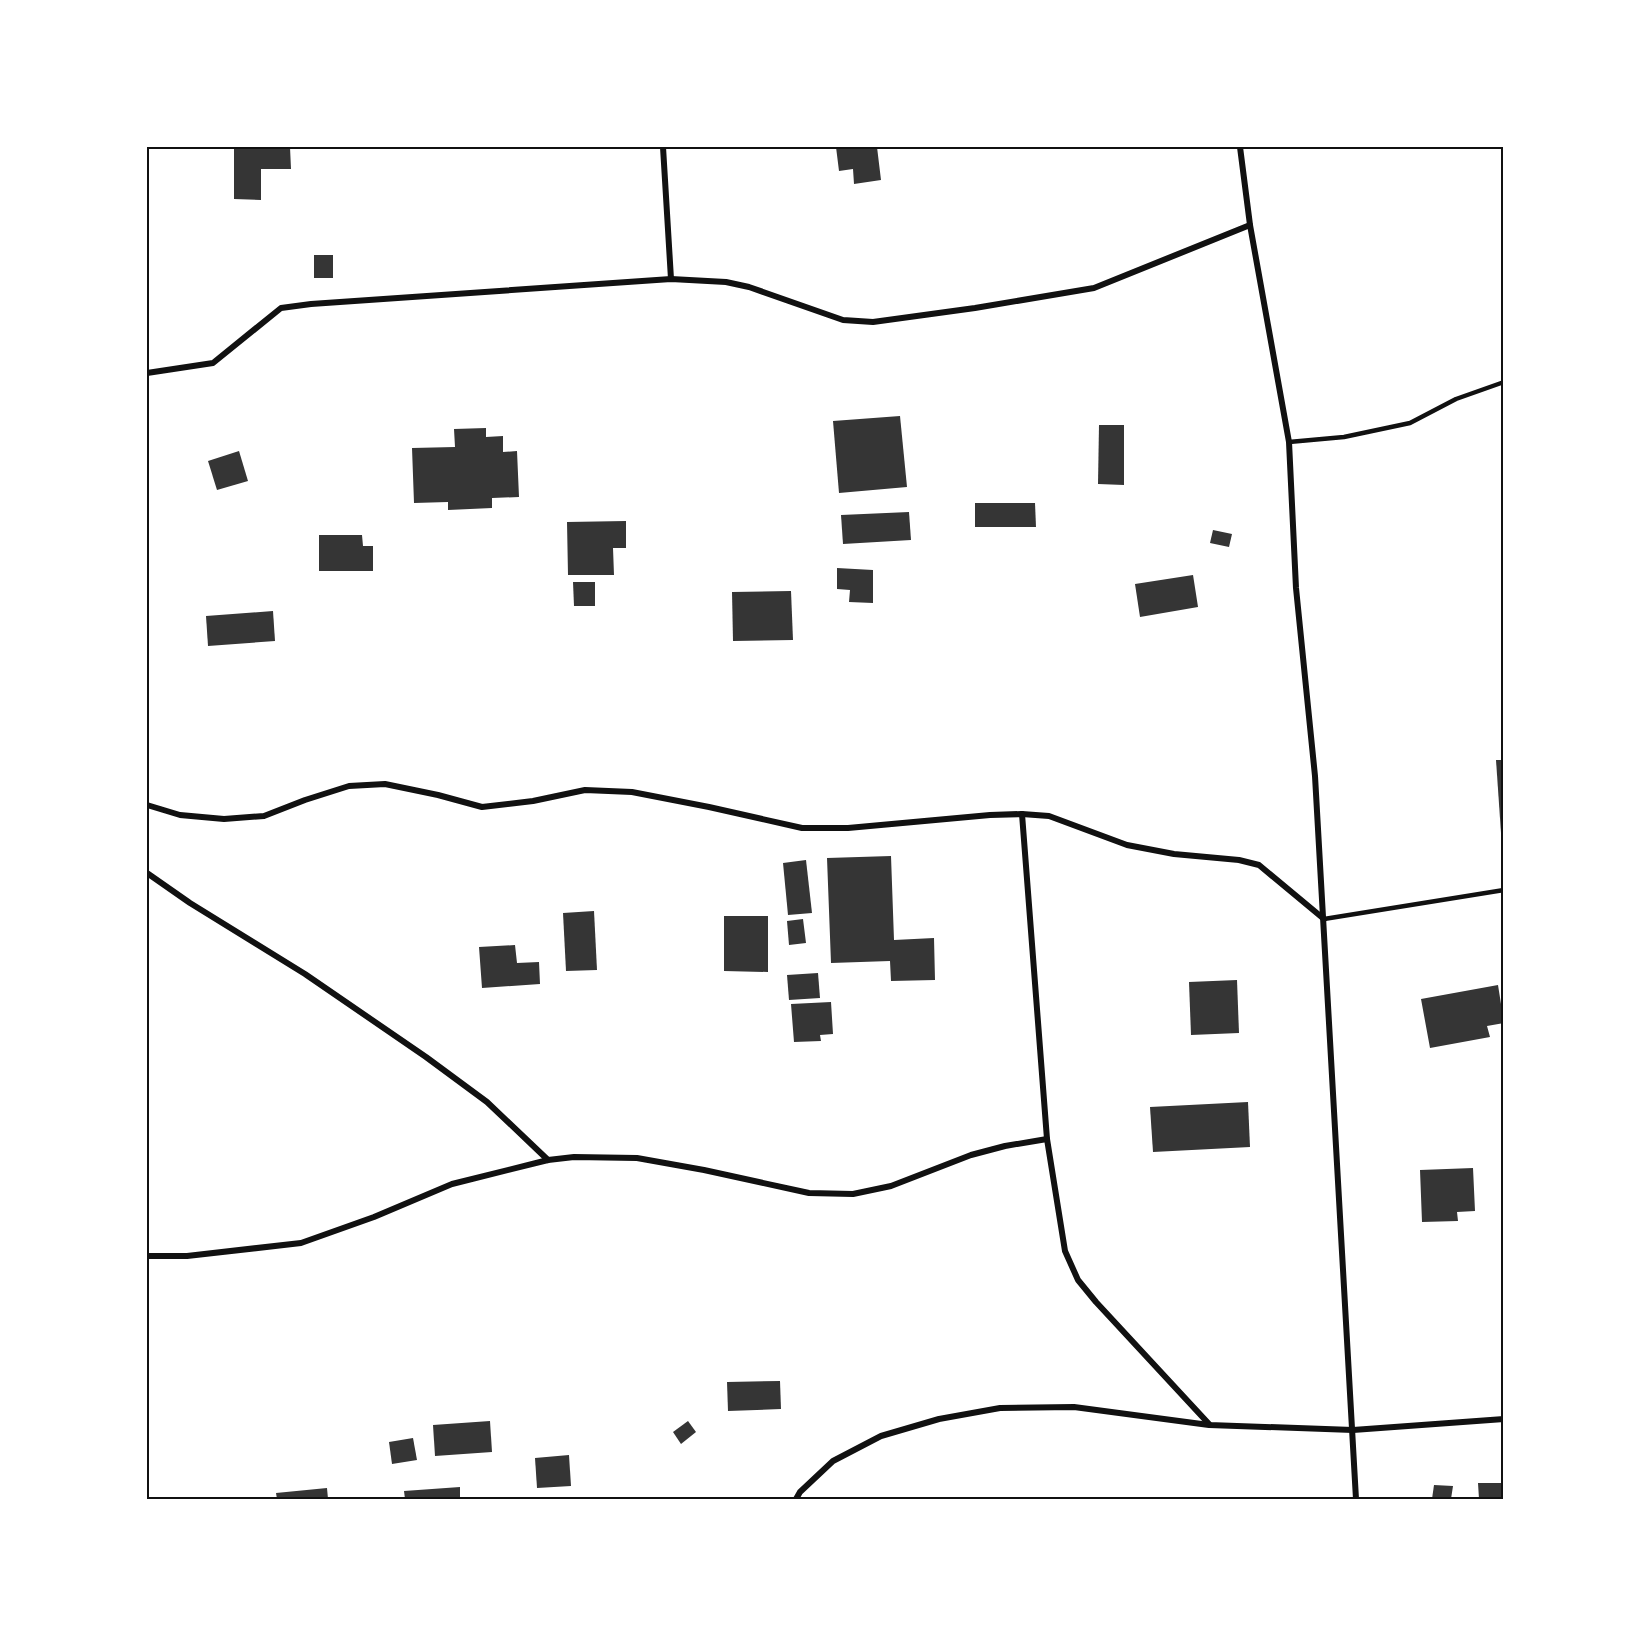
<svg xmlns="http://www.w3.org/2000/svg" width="1651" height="1646" font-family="Lora,serif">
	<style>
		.building { fill: #353535 }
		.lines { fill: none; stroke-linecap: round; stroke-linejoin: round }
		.service { stroke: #111; stroke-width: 4.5 }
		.minor { stroke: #111; stroke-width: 6 }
		.neatline { fill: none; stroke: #111; stroke-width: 2 }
	</style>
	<rect width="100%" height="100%" fill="#fff"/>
	<g class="building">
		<path d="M234,147H290L291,169H261V200L234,199Z"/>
		<path d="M836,147H877L881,180L854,184L853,169L839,171Z"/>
		<rect x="314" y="255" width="19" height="23"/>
		<path d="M900,416L907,487L839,493L833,421Z"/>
		<path d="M1099,425H1124V485L1098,484Z"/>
		<path d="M486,428V437L503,436V452L517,451L519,497L492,498V508L448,510V502L414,503L412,448L455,447L454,429Z"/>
		<path d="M239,451L248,481L217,490L208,461Z"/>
		<path d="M975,503H1035L1036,527H975Z"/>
		<path d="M909,512L911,540L843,544L841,515Z"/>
		<path d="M626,521V548H613L614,575H568L567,522Z"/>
		<path d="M1213,530L1232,534L1229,547L1210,543Z"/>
		<path d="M319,535H362L363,546H373V571H319Z"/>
		<path d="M837,568L873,570V603L849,602L850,590L837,589Z"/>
		<path d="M1193,575L1198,607L1140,617L1135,584Z"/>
		<path d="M573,582H595V606H574Z"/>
		<path d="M791,591L793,640L733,641L732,592Z"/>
		<path d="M273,611L275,641L208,646L206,616Z"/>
		<path d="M1496,760H1504V833H1501Z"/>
		<path d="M891,856L894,940L934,938L935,980L891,981L890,961L831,963L827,858Z"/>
		<path d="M806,860L812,913L788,915L783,863Z"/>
		<path d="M594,911L597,970L566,971L563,913Z"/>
		<path d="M724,916H768V972L724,971Z"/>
		<path d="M803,919L806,943L789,945L787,921Z"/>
		<path d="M515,945L517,963L539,962L540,984L482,988L479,947Z"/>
		<path d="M818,973L820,998L789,1000L787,975Z"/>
		<path d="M1237,980L1239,1033L1191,1035L1189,982Z"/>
		<path d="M1498,985L1504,1023L1487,1026L1490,1037L1430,1048L1421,999Z"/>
		<path d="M831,1002L833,1034L820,1035L821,1041L794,1042L791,1004Z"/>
		<path d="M1248,1102L1250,1147L1153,1152L1150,1107Z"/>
		<path d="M1473,1168L1475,1211L1457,1212L1458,1221L1422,1222L1420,1170Z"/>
		<path d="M780,1381L781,1409L728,1411L727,1382Z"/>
		<path d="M490,1421L492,1452L435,1456L433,1425Z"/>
		<path d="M688,1421L696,1432L681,1444L673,1432Z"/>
		<path d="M413,1438L417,1460L392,1464L389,1442Z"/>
		<path d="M569,1455L571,1486L537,1488L535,1458Z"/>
		<path d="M1478,1483H1504V1499H1479Z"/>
		<path d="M1434,1485L1453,1486L1451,1499H1432Z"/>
		<path d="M460,1487V1499H405L404,1491Z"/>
		<path d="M327,1488L328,1499H277L276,1493Z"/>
	</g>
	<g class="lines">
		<g class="service">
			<path d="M1289,442L1344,437L1410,423L1456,399L1504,382"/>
			<path d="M1324,919L1504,890"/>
		</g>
		<g class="minor">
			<path d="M663,147L671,279"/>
			<path d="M1240,147L1250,225L1289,442L1296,588L1315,776L1356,1499"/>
			<path d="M147,373L213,363L281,308L311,304L671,279L726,282L749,287L843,320L873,322L975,308L1094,288L1250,225"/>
			<path d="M147,805L180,815L224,819L264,816L305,800L349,786L385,784L438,795L482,807L533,801L585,790L632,792L709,807L802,828H848L990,815L1022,814L1049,816L1127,845L1174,854L1239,860L1259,865L1324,919"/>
			<path d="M1022,814L1047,1139L1065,1251L1078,1280L1096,1302L1209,1424"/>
			<path d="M147,873L190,903L305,974L426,1057L487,1102L548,1160"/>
			<path d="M147,1256H187L301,1243L374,1217L452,1184L548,1160L574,1157L637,1158L704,1170L809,1193L853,1194L891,1186L971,1155L1005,1146L1047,1139"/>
			<path d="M796,1499L800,1492L833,1461L881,1436L939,1419L1000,1408L1074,1407L1209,1425L1353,1430L1504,1419"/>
		</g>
	</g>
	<rect width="1651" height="1646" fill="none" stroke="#ffffff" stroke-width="297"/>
	<rect x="148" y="148" width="1354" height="1350" class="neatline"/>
</svg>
